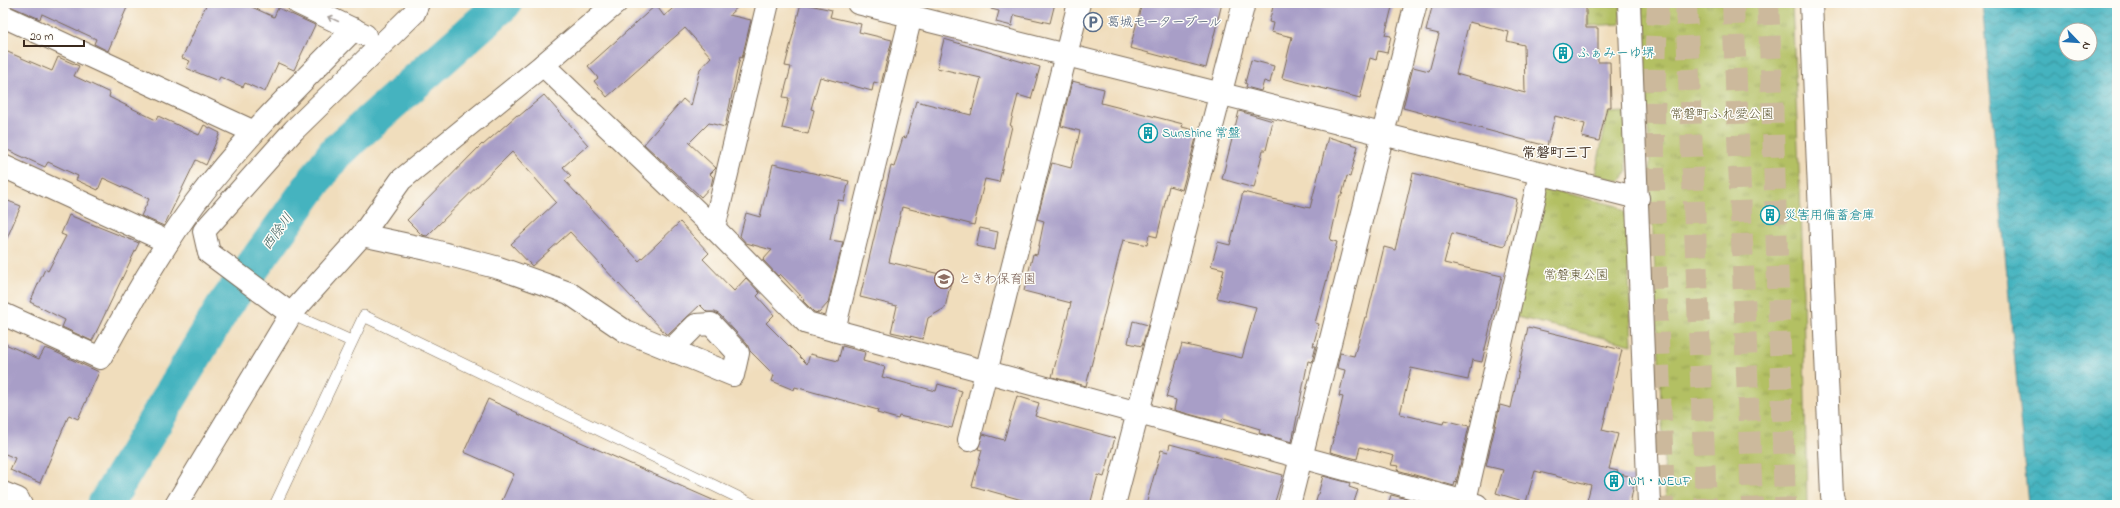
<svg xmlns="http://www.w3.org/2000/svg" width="2120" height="508" font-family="'Indie Flower','Klee One',sans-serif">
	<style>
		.park { fill: url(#park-tufts); stroke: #777540 }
		.water { fill: url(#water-waves); stroke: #406e6e; fill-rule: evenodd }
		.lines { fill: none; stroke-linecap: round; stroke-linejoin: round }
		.river { stroke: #44b3bf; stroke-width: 36 }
		.building { fill: #a89ec7; fill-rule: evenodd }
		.highway-tunnel { stroke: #ccb99c; stroke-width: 22; stroke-dasharray: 22 11; stroke-linecap: butt }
		.lane-casing { stroke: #7a6955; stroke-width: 12 }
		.street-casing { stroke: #7a6955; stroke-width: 24 }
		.secondary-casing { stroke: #7a6955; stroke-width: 24 }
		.lane { stroke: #fff; stroke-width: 11 }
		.street { stroke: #fff; stroke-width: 22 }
		.secondary { stroke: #fff; stroke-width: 22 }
		.oneway { stroke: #a79f9a }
		.labels { text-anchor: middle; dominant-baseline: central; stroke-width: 3; stroke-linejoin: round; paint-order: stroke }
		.service-label { font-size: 13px; fill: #4e5e75; stroke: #fdfcf7; text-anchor: start }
		.culture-label { font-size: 13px; fill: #0d838f; stroke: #fdfcf7; text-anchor: start }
		.park-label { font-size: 13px; fill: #5f5733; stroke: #fdfcf7 }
		.education-label { font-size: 13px; fill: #785e54; stroke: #fdfcf7; text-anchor: start }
		.neighbourhood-label { font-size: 14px; font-weight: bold; fill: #3b2a1e; stroke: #fdfcf7 }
		.water-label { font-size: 14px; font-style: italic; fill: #3f615e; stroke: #fdfcf7 }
	</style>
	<defs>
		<pattern id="park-tufts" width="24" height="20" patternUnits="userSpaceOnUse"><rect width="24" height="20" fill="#b3c063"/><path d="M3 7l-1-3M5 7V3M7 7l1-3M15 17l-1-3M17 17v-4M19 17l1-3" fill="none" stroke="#939c51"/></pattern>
		<pattern id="water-waves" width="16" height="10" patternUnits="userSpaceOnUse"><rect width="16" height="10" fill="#44b3bf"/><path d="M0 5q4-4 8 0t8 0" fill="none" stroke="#3a929b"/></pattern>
	</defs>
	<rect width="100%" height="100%" fill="#fdfcf7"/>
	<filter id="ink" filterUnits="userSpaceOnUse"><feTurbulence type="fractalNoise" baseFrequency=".025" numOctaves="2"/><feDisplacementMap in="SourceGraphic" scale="8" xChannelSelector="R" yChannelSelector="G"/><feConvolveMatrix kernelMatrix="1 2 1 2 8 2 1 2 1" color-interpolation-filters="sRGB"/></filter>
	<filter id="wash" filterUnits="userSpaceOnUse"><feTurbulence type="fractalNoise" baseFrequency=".012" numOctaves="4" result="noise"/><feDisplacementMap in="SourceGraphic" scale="16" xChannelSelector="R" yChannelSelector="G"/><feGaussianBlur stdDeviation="0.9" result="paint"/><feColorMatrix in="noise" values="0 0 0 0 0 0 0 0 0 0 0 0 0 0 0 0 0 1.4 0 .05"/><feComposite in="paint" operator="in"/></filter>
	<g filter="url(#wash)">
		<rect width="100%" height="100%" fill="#f0ddbc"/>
		<g class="park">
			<path d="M1588,3H1620L1621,24L1589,26Z"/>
			<path d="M1642,3H1792L1802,238L1807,505H1666Z"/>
			<path d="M1625,112L1627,173L1620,181L1595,175L1608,113Z"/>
			<path d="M1548,189L1618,206L1626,213L1632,345L1513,316L1541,194Z"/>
		</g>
		<path class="water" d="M1982,3H2117V505H2028ZM2066,30H2090V54H2066Z"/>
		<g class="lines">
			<path class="river" d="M105,505L223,308L335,153L504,3"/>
		</g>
		<g id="blocks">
			<g class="building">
				<path d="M3,3H129L108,51L94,44L96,39L42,14L40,19Z"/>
				<path d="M207,3H243L274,17L278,8L315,25L294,70L278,63L265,92L245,83L243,87L220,77L218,81L186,68L190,61L182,58Z"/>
				<path d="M679,3H742L729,15L751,20L742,58L740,57L725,127L709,123L689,143L716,168L710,174L713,177L711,186L701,197L644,144L683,99L691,106L700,69L711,57L685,28L607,97L594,81L598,78L588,66L656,5L664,16Z"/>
				<path d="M801,3L832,10L830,17L861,24L859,32L892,40L881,84L874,82L872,91L820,77L811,109L814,110L808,134L782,128L789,98L783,97L791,67L785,66Z"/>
				<path d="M992,3H1055L1050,23L1014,15L1012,26L996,22L999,11L991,9Z"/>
				<path d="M1142,3H1222L1206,68L1130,48Z"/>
				<path d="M1274,3H1393L1385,35L1391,36L1387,53L1378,51L1376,60L1370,58L1360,98L1282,78L1292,37L1271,32L1273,23L1269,22Z"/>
				<path d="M1433,3H1586V28H1598V62H1610L1611,107H1607L1599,141L1582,137L1585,124L1555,116L1547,146L1403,108L1413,67L1429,71L1430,68L1439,34L1426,31ZM1469,22L1509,32L1507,41L1524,45L1525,93L1456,74Z"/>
				<path d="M944,39L1040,67L1031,99L1018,95L1010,126H1012L999,182L985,179L974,225L902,207L889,262L952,277L945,308L928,318L923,339L891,332L897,306L860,297L891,166L894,167L903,137L906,138L916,101L971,115L981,78L937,68Z"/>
				<path d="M3,50L52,71L58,57L79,66L74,76L110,93L109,97L156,120L158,116L199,135L204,125L220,133L206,165L196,160L164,226L141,216L149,199L103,178L98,190L76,180L78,176L48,162L45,167L3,148Z"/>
				<path d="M1251,60L1274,66L1270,83L1264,81L1261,91L1246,87L1247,84L1245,83Z"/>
				<path d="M1072,81L1104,89L1101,103L1183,124L1182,127L1198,131L1182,190L1169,186L1157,237L1149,235L1147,245L1123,240L1086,386L1052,377L1071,303L1024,291L1033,254L1037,255L1044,221L1037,219L1052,163L1071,168L1080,131L1061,126Z"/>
				<path d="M544,95L588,145L563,167L571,176L565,181L639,261L680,222L709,253L703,259L734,291L746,278L760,293L757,296L774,315L766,323L807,364L810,354L838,361L842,346L865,352L863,361L885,367L882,377L936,391L938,384L962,391L952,428L899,416L898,419L877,413L878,410L795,387L794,390L772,381L774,375L750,351L747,344L720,315L715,312H707L700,305L668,335L666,334L570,232L532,266L511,244L556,202L512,152L427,236L422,235L407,220L482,144L483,145L517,115L519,116Z"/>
				<path d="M1239,111L1273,121L1266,150H1263L1254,188L1222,179Z"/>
				<path d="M1328,137L1358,146L1350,177L1347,176L1342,195H1340L1330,240L1337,242L1315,323L1319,324L1313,346H1316L1312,362L1308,361L1292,442L1259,433L1260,429L1223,418L1221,423L1174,410L1176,400L1166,397L1182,344L1242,358L1256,307L1217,298L1224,269L1211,266L1218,242L1230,245L1243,192L1310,208Z"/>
				<path d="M773,164L849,181L844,201L838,200L830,240L843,242L828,303L819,313L814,312L803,301L804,299L780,274L778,276L763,260L772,250L746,243L740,236L746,213L760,217Z"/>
				<path d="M1413,173L1517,199L1505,246L1452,233L1444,263L1502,276L1482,362L1472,360L1468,380L1411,368L1400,414L1443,424L1444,420L1469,426L1456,483L1455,482L1454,486L1397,470L1399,466L1391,465L1394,456L1360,447L1357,459L1330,452L1343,397L1339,396L1345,370L1337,368L1340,353L1354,356L1365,317H1367L1384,247L1395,250Z"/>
				<path d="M3,199L21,206L3,247Z"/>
				<path d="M69,215L139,243L92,341L62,327L65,320L30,302L45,269L48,271L66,236L61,234Z"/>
				<path d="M980,228L998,232L995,250L976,246Z"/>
				<path d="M1133,321L1148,325L1142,346L1128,343Z"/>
				<path d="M1528,327L1622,350L1602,430L1618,434L1609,469L1618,471L1617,473L1635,478L1630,505H1586L1591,485L1535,471L1526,502L1496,493L1503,470L1486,466L1500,405L1511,408Z"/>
				<path d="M3,343L39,359L45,348L51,350L99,372L78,419L69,415L40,483L10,470L15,458L3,453Z"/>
				<path d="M1017,396L1039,403L1035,416L1115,438L1104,477L1098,475L1090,505H1040L972,486L982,450L978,449L983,434L1004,440Z"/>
				<path d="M488,399L518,413L517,414L724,505H500L514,474L464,452Z"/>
				<path d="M1170,444L1283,475L1274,505H1146L1161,450L1168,452Z"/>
				<path d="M1323,476L1350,483L1349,487L1358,490L1353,505H1315Z"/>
				<path d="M1391,495L1412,500L1411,505H1388Z"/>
			</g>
		</g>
	</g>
	<g filter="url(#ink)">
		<use href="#blocks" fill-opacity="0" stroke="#7a6955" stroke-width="1"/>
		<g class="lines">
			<g class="highway-tunnel">
				<path d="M1658,3C1648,170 1659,338 1664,505"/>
				<path d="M1686,3L1706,505"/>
				<path d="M1733,3L1752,505"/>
				<path d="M1768,3L1771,66L1785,505"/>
			</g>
			<defs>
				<g id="lane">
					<path d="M291,314L351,341"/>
					<path d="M275,505L364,316L754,505"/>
				</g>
				<g id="street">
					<path d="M298,3L365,35"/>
					<path d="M1629,3L1649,505"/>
					<path d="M1811,3L1832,496L1835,505"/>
					<path d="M3,16L254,132"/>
					<path d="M543,65L714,228L807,323L1477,505"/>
					<path d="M3,166L168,242"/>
					<path d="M714,228L768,3"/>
					<path d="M362,235L427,249L499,268L569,293L625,331L733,375L738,353L711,324L696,325L678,343L675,352"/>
					<path d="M3,314L100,358C130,305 159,252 195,203C242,140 299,85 354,29"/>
					<path d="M291,314L209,253L204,231L294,130L414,13L418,3"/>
					<path d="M834,330L911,16"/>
					<path d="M969,440L1079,3"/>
					<path d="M3,493L18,499L21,505"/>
					<path d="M1289,505L1416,3"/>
					<path d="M1464,505L1540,174"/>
				</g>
				<g id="secondary">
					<path d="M858,3L1638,198"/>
					<path d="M176,505L291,314L362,235L401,180L543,65L616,3"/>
					<path d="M1114,505L1244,3"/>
				</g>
			</defs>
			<use href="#lane" class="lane-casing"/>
			<use href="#street" class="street-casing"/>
			<use href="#secondary" class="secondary-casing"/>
			<use href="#lane" class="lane"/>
			<use href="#street" class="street"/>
			<use href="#secondary" class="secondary"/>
		</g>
		<defs><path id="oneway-shaft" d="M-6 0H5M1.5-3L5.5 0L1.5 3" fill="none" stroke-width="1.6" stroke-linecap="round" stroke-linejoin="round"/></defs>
		<use class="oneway" href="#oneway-shaft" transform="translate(333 19) rotate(-155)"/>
	</g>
	<defs>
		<symbol id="parking-ring" viewBox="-11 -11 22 22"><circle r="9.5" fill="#fdfcf7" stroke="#5c6f8a" stroke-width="1.5"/><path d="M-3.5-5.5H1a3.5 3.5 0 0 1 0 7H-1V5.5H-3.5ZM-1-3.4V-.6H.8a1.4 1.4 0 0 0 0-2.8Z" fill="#5c6f8a"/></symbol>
		<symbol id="building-ring" viewBox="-11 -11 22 22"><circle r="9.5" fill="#fdfcf7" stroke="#0f9aa8" stroke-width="1.5"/><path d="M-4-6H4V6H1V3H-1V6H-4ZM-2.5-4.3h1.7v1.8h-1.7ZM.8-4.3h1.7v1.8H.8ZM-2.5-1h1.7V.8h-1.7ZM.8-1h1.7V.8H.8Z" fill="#0f9aa8"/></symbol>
		<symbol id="school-ring" viewBox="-11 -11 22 22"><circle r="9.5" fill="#fdfcf7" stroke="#8d6e63" stroke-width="1.5"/><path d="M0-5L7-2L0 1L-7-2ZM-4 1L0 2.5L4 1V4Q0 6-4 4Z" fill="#8d6e63"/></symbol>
	</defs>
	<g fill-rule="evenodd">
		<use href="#parking-ring" x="1082" y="11" width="22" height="22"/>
		<use href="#building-ring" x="1552" y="42" width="22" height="22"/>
		<use href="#building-ring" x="1137" y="122" width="22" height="22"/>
		<use href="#building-ring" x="1759" y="204" width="22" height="22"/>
		<use href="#school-ring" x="933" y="268" width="22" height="22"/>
		<use href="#building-ring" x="1603" y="470" width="22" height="22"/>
	</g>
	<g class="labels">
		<g class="service-label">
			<text x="1107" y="22">葛城モータープール</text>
		</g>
		<g class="culture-label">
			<text x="1577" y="53">ふぁみーゆ堺</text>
			<text x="1162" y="133">Sunshine 常盤</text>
			<text x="1784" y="215">災害用備蓄倉庫</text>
			<text x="1628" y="481">NM・NEUF</text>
		</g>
		<g class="park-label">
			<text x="1722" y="114">常磐町ふれ愛公園</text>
			<text x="1576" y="275">常磐東公園</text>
		</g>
		<g class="education-label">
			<text x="958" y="279">ときわ保育園</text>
		</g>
		<g class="neighbourhood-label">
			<text x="1557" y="153">常磐町三丁</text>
		</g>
		<g class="water-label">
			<text transform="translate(278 232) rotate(-54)">西除川</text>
		</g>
	</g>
	<rect width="2120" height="508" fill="none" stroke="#fdfcf7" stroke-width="16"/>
	<g transform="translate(2078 42) rotate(115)"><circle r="19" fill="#fdfcf7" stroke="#afa8a0"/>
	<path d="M0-3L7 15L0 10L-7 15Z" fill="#1f6fb2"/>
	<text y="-6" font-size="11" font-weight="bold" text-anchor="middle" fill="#3b2a1e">N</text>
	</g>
	<path d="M24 40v6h60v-6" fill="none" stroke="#3b2a1e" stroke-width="2"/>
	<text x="30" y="40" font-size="12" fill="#3b2a1e" stroke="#fdfcf7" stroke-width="3" paint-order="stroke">20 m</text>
</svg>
